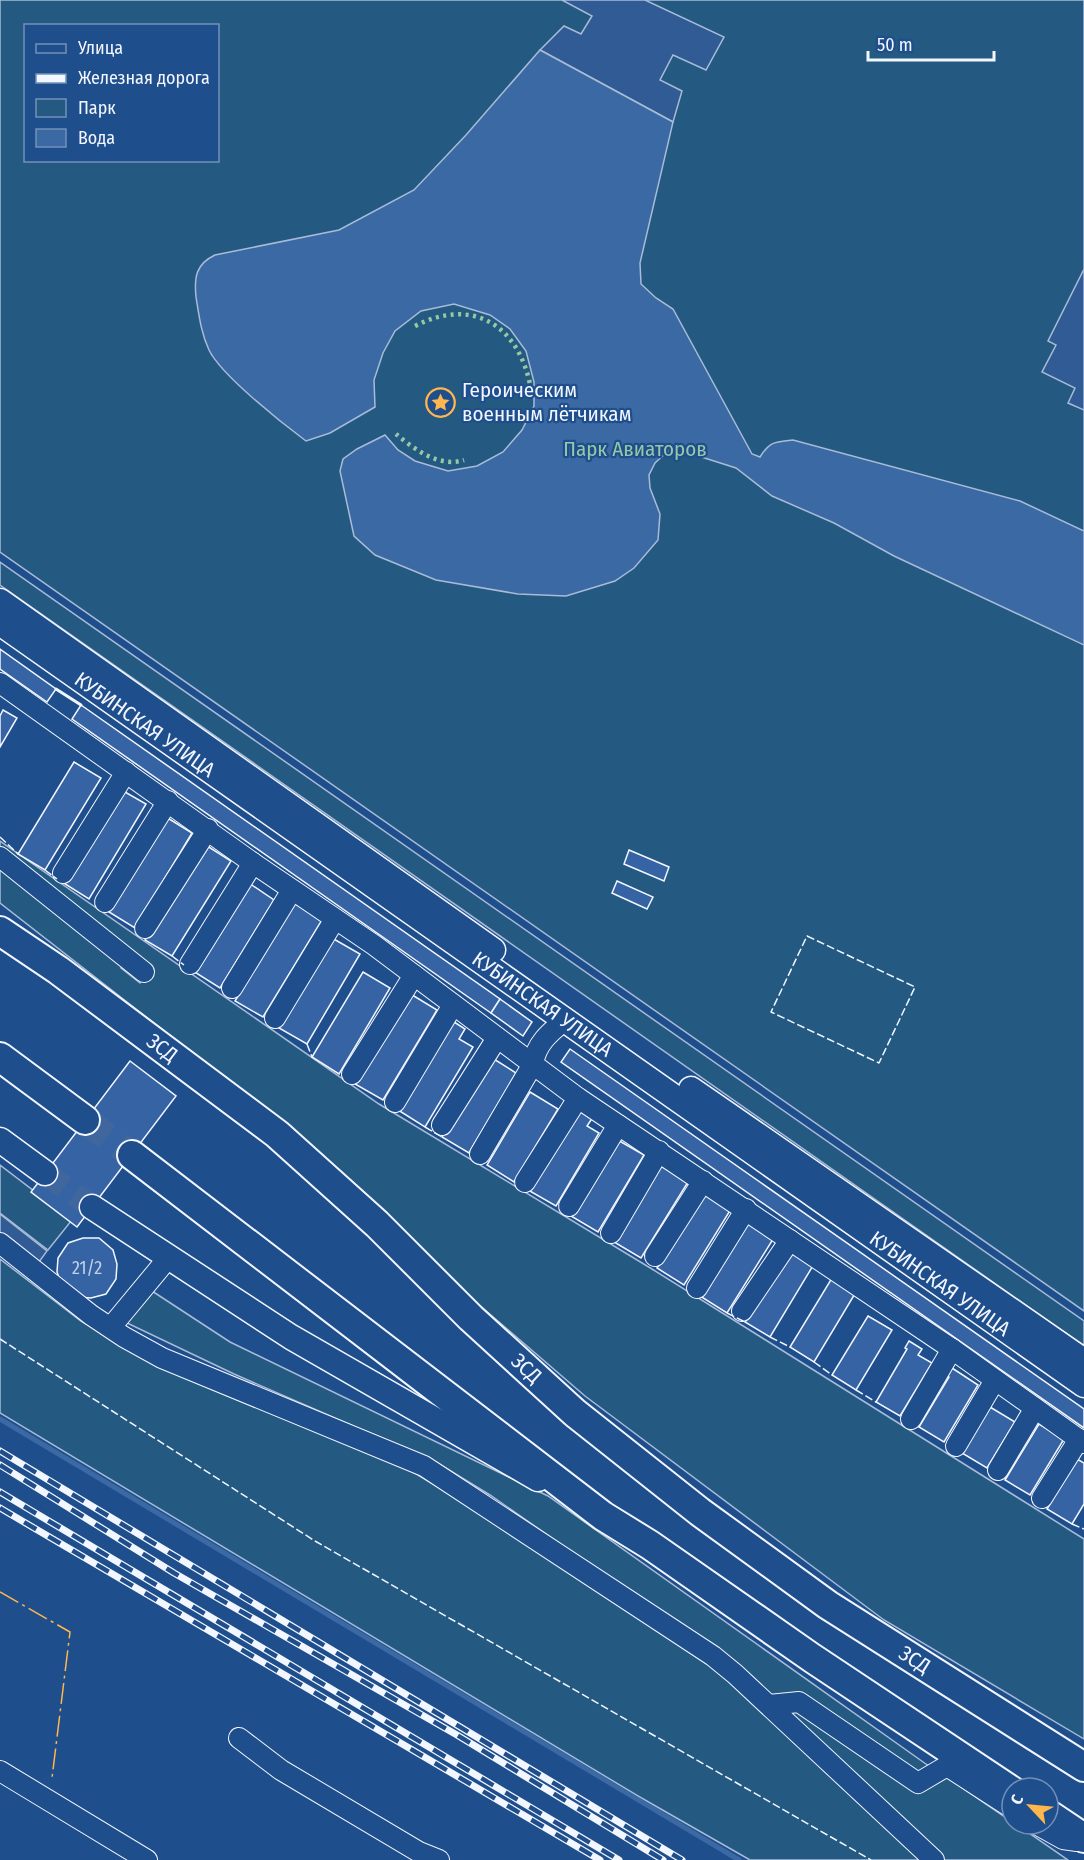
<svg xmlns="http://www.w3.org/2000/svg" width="1084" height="1860" font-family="'Fira Sans Condensed',sans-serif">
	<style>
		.green { fill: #245a82; stroke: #a8bbd7; stroke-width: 1.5; fill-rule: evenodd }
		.parking { fill: #305b95; stroke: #a8bbd7; stroke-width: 1.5 }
		.water { fill: #3b69a3; stroke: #a8bbd7; stroke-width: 1.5 }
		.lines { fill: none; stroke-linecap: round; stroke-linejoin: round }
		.stream { stroke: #3b69a3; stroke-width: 5 }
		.building { fill: #3563a3; stroke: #f2f6ff; stroke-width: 1.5 }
		.major-tunnel { stroke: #3f679d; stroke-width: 24; stroke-dasharray: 24 12; stroke-linecap: butt }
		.highway-tunnel { stroke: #3f679d; stroke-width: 28; stroke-dasharray: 28 14; stroke-linecap: butt }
		.minor-casing { stroke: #f2f6ff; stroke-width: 22 }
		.major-casing { stroke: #f2f6ff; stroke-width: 27 }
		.highway-casing { stroke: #f2f6ff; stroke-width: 32 }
		.minor { stroke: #1f4e8c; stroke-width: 20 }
		.major { stroke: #1f4e8c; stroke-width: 24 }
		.highway { stroke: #1f4e8c; stroke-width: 28 }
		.rail-casing { stroke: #f2f6ff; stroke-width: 7 }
		.rail { stroke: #1f4e8c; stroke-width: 4.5; stroke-dasharray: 14; stroke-linecap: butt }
		.hedge { stroke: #97c8a6; stroke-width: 4.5; stroke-dasharray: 3 4.5; stroke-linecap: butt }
		.fence { stroke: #f2f6ff; stroke-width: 1.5; stroke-dasharray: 8 3; stroke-linecap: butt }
		.wall { stroke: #f2f6ff; stroke-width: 3 }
		.power { stroke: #ffb74d; stroke-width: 1.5; stroke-dasharray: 21 4.5 3 4.5; stroke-linecap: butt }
		.labels { text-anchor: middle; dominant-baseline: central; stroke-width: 4.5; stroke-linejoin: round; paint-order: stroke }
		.number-label { font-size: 18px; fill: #c3d1e8 }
		.poi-label { font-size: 21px; fill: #f2f6ff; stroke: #1f4e8c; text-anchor: start }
		.park-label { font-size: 21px; fill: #97c8a6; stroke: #1f4e8c }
		.street-label { font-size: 21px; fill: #f2f6ff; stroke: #1f4e8c }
	</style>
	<rect width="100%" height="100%" fill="#1f4e8c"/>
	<g class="green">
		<path d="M0,0H1084V1311L0,552ZM26,26H218V160H26Z"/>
		<path d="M0,562L1084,1321V1346L0,585Z"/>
		<path d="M0,841L379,1104L652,1269L1084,1539V1739L884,1620L585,1396L478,1304L386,1214L286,1126L0,903V866L122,965L121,968L140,983L151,969L0,850Z"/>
		<path d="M0,1165L72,1220L48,1250L0,1213Z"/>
		<path d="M0,1259L81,1321L97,1330L403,1466L453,1496L721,1673L921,1860H750L638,1796L0,1413Z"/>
		<path d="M152,1291L230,1342L548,1496L933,1769L918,1776L772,1699L572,1552L490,1495L436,1462L234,1374L125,1322Z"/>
		<path d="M797,1706L917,1788L942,1774L1012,1822V1824H1016L1068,1860H944L782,1709Z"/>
	</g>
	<g class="parking">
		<path d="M562,0H645L724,37L706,70L673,55L660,80L682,91L673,122L540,50L564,26L581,34L592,16Z"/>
		<path d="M1084,269V410L1068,403L1075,388L1042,372L1056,345L1048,341Z"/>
		<path d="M0,1214L47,1251L28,1277L0,1255Z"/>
	</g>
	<path class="water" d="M540,50L673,122L640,263L641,284L656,298L673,309L752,454L760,457C770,441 775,442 793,440L1020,501L1084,531V645L894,556L834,523L772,496L736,468L692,454L668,451L655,463L649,475L650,488L660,514L658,540L634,568L615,581L566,596L518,594L436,580L375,555L354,536L340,471L343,459L357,449L385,435L398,450L415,461L448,471L477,466L503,452L522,430L534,406V382L526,351L510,329L490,315L454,304L421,311L395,331L383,353L374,380L375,407L330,433L306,441C283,424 221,375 209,350C201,333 199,315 196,297C194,277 196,264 215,255L339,230L414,190L466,135Z"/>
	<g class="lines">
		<path class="stream" d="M0,1419L739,1860"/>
	</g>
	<g class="building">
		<path d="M0,649L56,689L47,702L0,669Z"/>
		<path d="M81,705L500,999L491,1013L72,719Z"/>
		<path d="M3,710L17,718L0,747V716Z"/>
		<path d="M74,762L101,778L45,870L18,854Z"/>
		<path d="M118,788L146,804L89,899L62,882Z"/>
		<path d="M166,817L192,833L135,928L109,912Z"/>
		<path d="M204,844L231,861L172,956L145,940Z"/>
		<path d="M629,850L669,867L664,881L624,864Z"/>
		<path d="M246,881L274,900L220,988L193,971Z"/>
		<path d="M617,881L653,897L647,909L612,893Z"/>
		<path d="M294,903L322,920L263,1017L235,1001Z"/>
		<path d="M332,938L360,954L307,1044L279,1028Z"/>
		<path d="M363,972L390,988L339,1074L312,1057Z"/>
		<path d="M409,993L437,1010L383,1100L355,1084Z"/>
		<path d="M500,999L532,1022L523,1036L491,1013Z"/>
		<path d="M451,1020L465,1029L459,1039L473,1047L425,1127L398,1110Z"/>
		<path d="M570,1049L1084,1409V1428L561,1062Z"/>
		<path d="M489,1056L516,1073L469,1153L442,1137Z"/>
		<path d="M130,1061L176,1096L77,1227L31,1192Z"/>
		<path d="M530,1092L558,1109L514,1182L487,1165Z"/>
		<path d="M578,1108L593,1117L587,1126L599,1133L556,1206L528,1190Z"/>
		<path d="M616,1139L644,1155L598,1232L571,1216Z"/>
		<path d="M661,1166L688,1182L641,1258L614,1242Z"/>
		<path d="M704,1192L731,1209L684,1285L657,1268Z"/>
		<path d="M748,1219L775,1236L727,1313L700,1296Z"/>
		<path d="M83,1238H99L113,1250L117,1264L116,1279L106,1294L91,1298L77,1297L62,1286L57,1272L58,1258L68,1243Z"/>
		<path d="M789,1249L814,1264L770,1337L745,1322Z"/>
		<path d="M832,1278L856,1292L814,1362L790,1347Z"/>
		<path d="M868,1316L892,1330L856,1390L832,1375Z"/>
		<path d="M909,1341L922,1349L918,1355L932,1363L900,1416L876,1402L907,1349L905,1348Z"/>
		<path d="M952,1368L978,1385L944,1442L919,1427L949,1377L948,1376Z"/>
		<path d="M990,1407L1015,1422L987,1468L962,1453Z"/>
		<path d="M1039,1424L1064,1439L1030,1495L1005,1480Z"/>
		<path d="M1077,1459L1084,1463V1504L1072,1524L1047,1509Z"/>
	</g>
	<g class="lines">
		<path class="major-tunnel" d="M45,1173L92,1207"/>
		<path class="highway-tunnel" d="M85,1120L132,1155"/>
		<defs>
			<g id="minor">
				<path d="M0,683L253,863L374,945L578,1098L952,1349L1084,1443"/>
				<path d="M0,857L144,972"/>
				<path d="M63,873L126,772"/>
				<path d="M105,902L168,801"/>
				<path d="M145,928L208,829"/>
				<path d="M190,964L253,863"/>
				<path d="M232,988L292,890"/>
				<path d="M275,1018L335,919"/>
				<path d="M352,1074L414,975"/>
				<path d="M395,1102L453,1005"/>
				<path d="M442,1125L497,1038"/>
				<path d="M480,1154L533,1064C536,1044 549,1033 565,1020"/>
				<path d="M525,1182L578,1098"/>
				<path d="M569,1206L618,1125"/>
				<path d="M611,1233L659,1151"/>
				<path d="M0,1243L91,1315L124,1337L162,1358L424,1466L713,1656L735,1674L934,1860"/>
				<path d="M655,1256L703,1181"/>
				<path d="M697,1288L746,1209"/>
				<path d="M742,1311L790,1240"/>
				<path d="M111,1327L169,1257"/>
				<path d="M911,1419L952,1349"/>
				<path d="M956,1446L995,1380"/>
				<path d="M998,1470L1035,1408"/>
				<path d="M1042,1498L1079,1439"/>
				<path d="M769,1705L799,1702L918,1783L947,1766L1012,1808"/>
				<path d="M239,1738L281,1770L419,1852L439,1860"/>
				<path d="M0,1771L147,1860"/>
				<path d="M1036,1824L1063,1839L1077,1841"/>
			</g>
			<g id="major">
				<path d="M0,601L493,950"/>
				<path id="s1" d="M0,623L1084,1385"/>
				<path d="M691,1089L1084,1361"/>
				<path d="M0,1140L45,1173"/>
				<path d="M92,1207L291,1337L538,1479"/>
			</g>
			<g id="highway">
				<path id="s2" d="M0,931L58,970L277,1134L377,1224L471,1318L575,1413L700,1512L828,1605L1084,1767"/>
				<path d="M0,1057L85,1120"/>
				<path d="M132,1155L603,1516L650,1545L812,1658L1012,1791"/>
				<path d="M1048,1814L1084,1838"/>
			</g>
		</defs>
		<use href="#minor" class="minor-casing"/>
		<use href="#major" class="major-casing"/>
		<use href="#highway" class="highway-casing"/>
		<use href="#minor" class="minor"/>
		<use href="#major" class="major"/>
		<use href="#highway" class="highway"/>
		<defs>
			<g id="rail">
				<path d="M0,1451L682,1860"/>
				<path d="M0,1465L174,1573L457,1735L663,1860"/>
				<path d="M0,1492L619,1860"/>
				<path d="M0,1508L600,1860"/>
			</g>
		</defs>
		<use href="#rail" class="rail-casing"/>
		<use href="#rail" class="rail"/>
		<g class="hedge">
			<path d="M415,326C472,297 517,324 530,384"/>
			<path d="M396,434C414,449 439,468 464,460"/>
		</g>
		<g class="fence">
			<path d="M0,837L18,854"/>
			<path d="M45,870L57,879"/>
			<path d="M807,936L915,987L879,1063L771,1012Z"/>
			<path d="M172,956L184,965"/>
			<path d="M307,1044L312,1057"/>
			<path d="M425,1127L442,1137"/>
			<path d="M727,1313L745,1322"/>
			<path d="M770,1337L790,1347"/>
			<path d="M0,1339L315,1541L871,1860"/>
			<path d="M814,1362L832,1375"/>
			<path d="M856,1390L876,1402"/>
			<path d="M1072,1524L1084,1529"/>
		</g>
		<path class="wall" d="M56,689L81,705"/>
		<path class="power" d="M0,1592L70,1632L52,1778"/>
	</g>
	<defs>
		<symbol id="sight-ring" viewBox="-11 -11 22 22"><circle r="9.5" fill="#1f4e8c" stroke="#ffb74d" stroke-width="1.5"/><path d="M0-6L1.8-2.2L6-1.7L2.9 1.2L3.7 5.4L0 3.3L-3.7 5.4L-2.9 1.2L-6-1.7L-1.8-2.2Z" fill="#ffb74d"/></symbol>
	</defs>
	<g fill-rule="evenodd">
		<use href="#sight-ring" x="424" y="386" width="33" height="33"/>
	</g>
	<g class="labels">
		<g class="number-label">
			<text x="87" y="1268">21/2</text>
		</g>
		<g class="poi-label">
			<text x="462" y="390">Героическим<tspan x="462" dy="24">военным лётчикам</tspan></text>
		</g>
		<g class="park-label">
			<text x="635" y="449">Парк Авиаторов</text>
		</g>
		<g class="street-label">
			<text stroke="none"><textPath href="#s1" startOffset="177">КУБИНСКАЯ УЛИЦА</textPath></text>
			<text stroke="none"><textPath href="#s1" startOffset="663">КУБИНСКАЯ УЛИЦА</textPath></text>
			<text stroke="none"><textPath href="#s2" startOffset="200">ЗСД</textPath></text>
			<text stroke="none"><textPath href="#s1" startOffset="1149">КУБИНСКАЯ УЛИЦА</textPath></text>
			<text stroke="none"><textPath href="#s2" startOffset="686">ЗСД</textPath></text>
			<text stroke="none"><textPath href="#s2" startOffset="1172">ЗСД</textPath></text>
		</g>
	</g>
	<rect x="24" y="24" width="195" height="138" fill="#1f4e8c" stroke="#7391ba" stroke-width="1.5"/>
	<rect x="36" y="44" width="30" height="9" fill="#1f4e8c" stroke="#7391ba" stroke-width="1.5"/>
	<text x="78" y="54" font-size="18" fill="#f2f6ff">Улица</text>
	<rect x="36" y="74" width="30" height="9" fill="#f2f6ff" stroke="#7391ba" stroke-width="1.5"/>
	<text x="78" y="84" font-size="18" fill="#f2f6ff">Железная дорога</text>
	<rect x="36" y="99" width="30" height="18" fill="#245a82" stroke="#7391ba" stroke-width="1.5"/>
	<text x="78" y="114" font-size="18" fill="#f2f6ff">Парк</text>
	<rect x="36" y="129" width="30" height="18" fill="#3b69a3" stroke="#7391ba" stroke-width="1.5"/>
	<text x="78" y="144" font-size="18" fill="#f2f6ff">Вода</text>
	<g transform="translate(1030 1806) rotate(296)"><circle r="28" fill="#1f4e8c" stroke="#7391ba" stroke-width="1.5"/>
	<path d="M0-4.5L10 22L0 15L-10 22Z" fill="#ffb74d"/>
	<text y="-9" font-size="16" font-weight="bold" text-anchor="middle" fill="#f2f6ff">С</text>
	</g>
	<path d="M868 51v9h126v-9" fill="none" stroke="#f2f6ff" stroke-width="3"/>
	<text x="877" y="51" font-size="18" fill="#f2f6ff" stroke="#1f4e8c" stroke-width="4.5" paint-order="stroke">50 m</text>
</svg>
